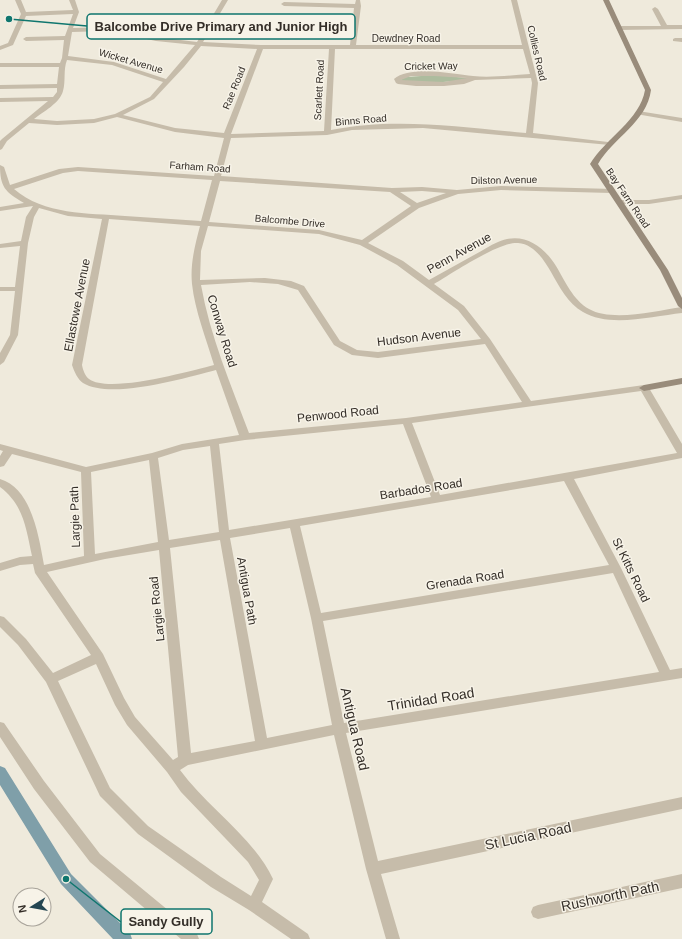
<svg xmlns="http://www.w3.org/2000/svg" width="682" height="939" font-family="Arial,sans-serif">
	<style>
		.green { fill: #adbc9e }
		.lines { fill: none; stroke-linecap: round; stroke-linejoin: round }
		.canal { fill: #7f9fa9; fill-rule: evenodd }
		.street { fill: #c6bcaa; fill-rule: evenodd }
		.secondary { fill: #998c7b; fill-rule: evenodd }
		.labels { text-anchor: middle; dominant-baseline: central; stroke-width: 3; stroke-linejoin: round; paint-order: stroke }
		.far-street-label { font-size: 10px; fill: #342e28; stroke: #f7f3e8 }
		.street-label { font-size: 12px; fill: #342e28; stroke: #f7f3e8 }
		.near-street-label { font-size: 14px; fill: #342e28; stroke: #f7f3e8 }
		.leader { fill: none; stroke: #0f766e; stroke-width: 1.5 }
		.callout-dot { fill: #0f766e; stroke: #f7f3e8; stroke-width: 1.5 }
		.callout { fill: #f7f3e8; stroke: #0f766e; stroke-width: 1.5 }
		.callout-label { font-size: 13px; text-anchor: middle; font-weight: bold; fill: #342e28 }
	</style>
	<rect width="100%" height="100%" fill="#efeadc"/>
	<path class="green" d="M436,75L467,78V80L431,83L403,82L400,80L406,77Z"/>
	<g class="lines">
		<path class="canal" d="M0,766L5,768L71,874L130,933L132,939H113L61,884L0,785Z"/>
		<g class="street">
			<path d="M15,0H21L26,12L73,10L69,0H75L79,12L73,28L108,27L156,37L197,42L222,0H228L203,42L261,45H350L354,8L284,6L281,4L284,2L355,4L356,0H360L361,6L356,45H522L511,0H517L538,83L533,133L608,142L611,144L610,145L423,128L352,130L327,135L231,138L221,176L392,188L422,187L457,190L501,186L614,189V193H611L501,190L458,194L419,208L368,243L403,261L429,280C444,272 459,263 474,255C482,251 490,245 498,242C522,231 543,245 556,266C565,281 573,300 589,309C612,322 656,311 682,307V313C654,316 609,328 583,312C568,304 559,286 551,272C544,260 534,244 518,243C500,241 451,274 434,284L464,306L490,339L531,401L644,385L649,388L682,444V458L574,479L621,568L670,670L682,668V678L346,733L378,861L682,797V809L381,874L400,939H386L366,869L334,735L188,765L180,770C207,807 255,839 273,879L262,902L308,934L310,939H291L249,910L211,887L138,834L100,796L46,682L18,645L0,627V616L4,617L26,639L53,673L91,655L35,573L33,564L20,565L0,571V563L20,557L32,556C26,529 24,505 0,487V479C32,488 39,538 44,565L84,556L81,472L12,454L4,466L0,467V456L3,451L0,450V444L86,467L152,453L182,444L239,435L216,370C185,378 111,400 83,383C78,380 74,371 72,365L102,219L68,216L39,208L34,217L28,243L18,335L4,362L0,365V353L10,335L15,291H0V287H15L20,246L0,248V244L21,241L26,217L33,206L0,211V207L24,203C5,192 0,187 0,165L4,167L10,185L59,169L78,167L214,176L224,138L175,132L117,117L94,123L57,125L29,123L7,141L2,149L0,150V141L2,139L48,101L0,102V98L53,97L57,92V88L0,89V85L57,84L59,67H0V63H60L62,58L64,40L26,41L23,39L26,37L65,36L73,14L26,16L13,45L0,50V46L8,43L21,14ZM108,31L156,41L195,45L166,79L114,62L68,56L72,32ZM201,46L257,49L224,133L175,128L123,115L154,99L184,67ZM263,49H329L324,131L231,134ZM335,49H523L530,74C512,75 491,78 473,76C453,74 410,65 394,79L396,83L398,84L416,86H444L464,84L475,80L531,78L532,83L526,133C461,127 395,117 331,130ZM67,60L112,65L163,82L150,97L115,114L94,119L57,121L34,119C43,112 60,103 63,91C66,81 63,70 67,60ZM411,76H434L467,78L444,82L401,80ZM78,171L212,180L201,221C176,219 150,218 125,216C88,213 44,215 14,189L63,173ZM220,181L390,192L411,206L362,240L319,230L209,222ZM422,191L446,193L417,203L400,192ZM109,219L200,226C195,245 190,264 192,284C195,311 206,338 214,365C190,371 109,394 89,379C85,376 83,370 82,365ZM208,226L319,234L360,245L397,265L458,310L481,339L378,352L357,350L340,341L304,286L291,281L265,278L200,280L201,251ZM250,282L278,284L298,290L334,345L352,355L378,358L485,344L522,402L406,418L249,433C231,385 210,336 201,285ZM641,391L677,453L440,495L412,423ZM403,424L431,497L229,530L219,444L245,440ZM210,446L219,532L169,540L158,458L183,450ZM149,460L158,542L95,554L91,472ZM564,481L609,565L321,613L300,526ZM290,528L311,618L332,725L267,738L230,538ZM220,540L255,741L191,753L170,548ZM159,550L178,757L173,760L135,717L124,698L103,654L47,572L105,559ZM613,573L659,672L344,723L323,621ZM96,664L115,705L127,725L167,772L181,792L248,862L259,880L251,896L221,877L148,826L110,788L58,681Z"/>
			<path d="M655,7L658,9L667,25H682V29L619,30L616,28L619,26H661L652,9Z"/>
			<path d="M675,38H682V42L673,41V39Z"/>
			<path d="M638,111L682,118V122L636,114V112Z"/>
			<path d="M682,195V199L649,204H621L617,202L621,200H649Z"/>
			<path d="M0,722L4,723L44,781L100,854L197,934L199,939H181L90,862L34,789L0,737Z"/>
			<path d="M682,874V888L538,919L533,917L531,912L533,907L538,905Z"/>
		</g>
		<g class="secondary">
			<path d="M603,0H609L651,90C647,122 613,138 598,164L668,270L682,298V309L678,306L660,270L590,164C606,138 640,120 645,90Z"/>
			<path d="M682,378V384L644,391L639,388L644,385Z"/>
		</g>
	</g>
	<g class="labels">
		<g class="far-street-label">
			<text x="406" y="38">Dewdney Road</text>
			<text transform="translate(537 53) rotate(77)">Collies Road</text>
			<text transform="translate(131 61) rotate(16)">Wicket Avenue</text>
			<text transform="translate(431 66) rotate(-1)">Cricket Way</text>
			<text transform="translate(234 88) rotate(-68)">Rae Road</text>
			<text transform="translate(319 90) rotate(-87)">Scarlett Road</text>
			<text transform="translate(361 120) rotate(-5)">Binns Road</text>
			<text transform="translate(200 167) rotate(4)">Farham Road</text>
			<text transform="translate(504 180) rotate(-1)">Dilston Avenue</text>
			<text transform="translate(628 198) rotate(56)">Bay Farm Road</text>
			<text transform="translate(290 221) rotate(5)">Balcombe Drive</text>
		</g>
		<g class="street-label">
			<text transform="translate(459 253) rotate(-29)">Penn Avenue</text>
			<text transform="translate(77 305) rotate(-79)">Ellastowe Avenue</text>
			<text transform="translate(222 331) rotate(73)">Conway Road</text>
			<text transform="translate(419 337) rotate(-7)">Hudson Avenue</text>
			<text transform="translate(338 414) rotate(-6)">Penwood Road</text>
			<text transform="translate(421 489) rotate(-9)">Barbados Road</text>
			<text transform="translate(75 517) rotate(-92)">Largie Path</text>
			<text transform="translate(631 570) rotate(64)">St Kitts Road</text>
			<text transform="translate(465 580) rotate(-9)">Grenada Road</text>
			<text transform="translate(247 591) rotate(80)">Antigua Path</text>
			<text transform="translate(157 609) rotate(-96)">Largie Road</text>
		</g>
		<g class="near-street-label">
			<text transform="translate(431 699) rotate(-9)">Trinidad Road</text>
			<text transform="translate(355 729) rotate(77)">Antigua Road</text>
			<text transform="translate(528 836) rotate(-12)">St Lucia Road</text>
			<text transform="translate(610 896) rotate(-12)">Rushworth Path</text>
		</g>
	</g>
	<path class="leader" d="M9 19L87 26M66 879L121 922"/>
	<g class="callout-dot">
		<circle cx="9" cy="19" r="4"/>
		<circle cx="66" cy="879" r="4"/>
	</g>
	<g class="callout">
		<rect x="87" y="14" width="268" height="25" rx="4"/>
		<rect x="121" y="909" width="91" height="25" rx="4"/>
	</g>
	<g class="callout-label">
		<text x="221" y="31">Balcombe Drive Primary and Junior High</text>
		<text x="166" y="926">Sandy Gully</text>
	</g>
	<g transform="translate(32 907) rotate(259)"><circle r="19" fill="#f7f3e8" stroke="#a9a49b"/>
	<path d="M0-3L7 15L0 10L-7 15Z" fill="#234551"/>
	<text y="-6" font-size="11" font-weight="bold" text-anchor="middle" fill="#342e28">N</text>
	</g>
</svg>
